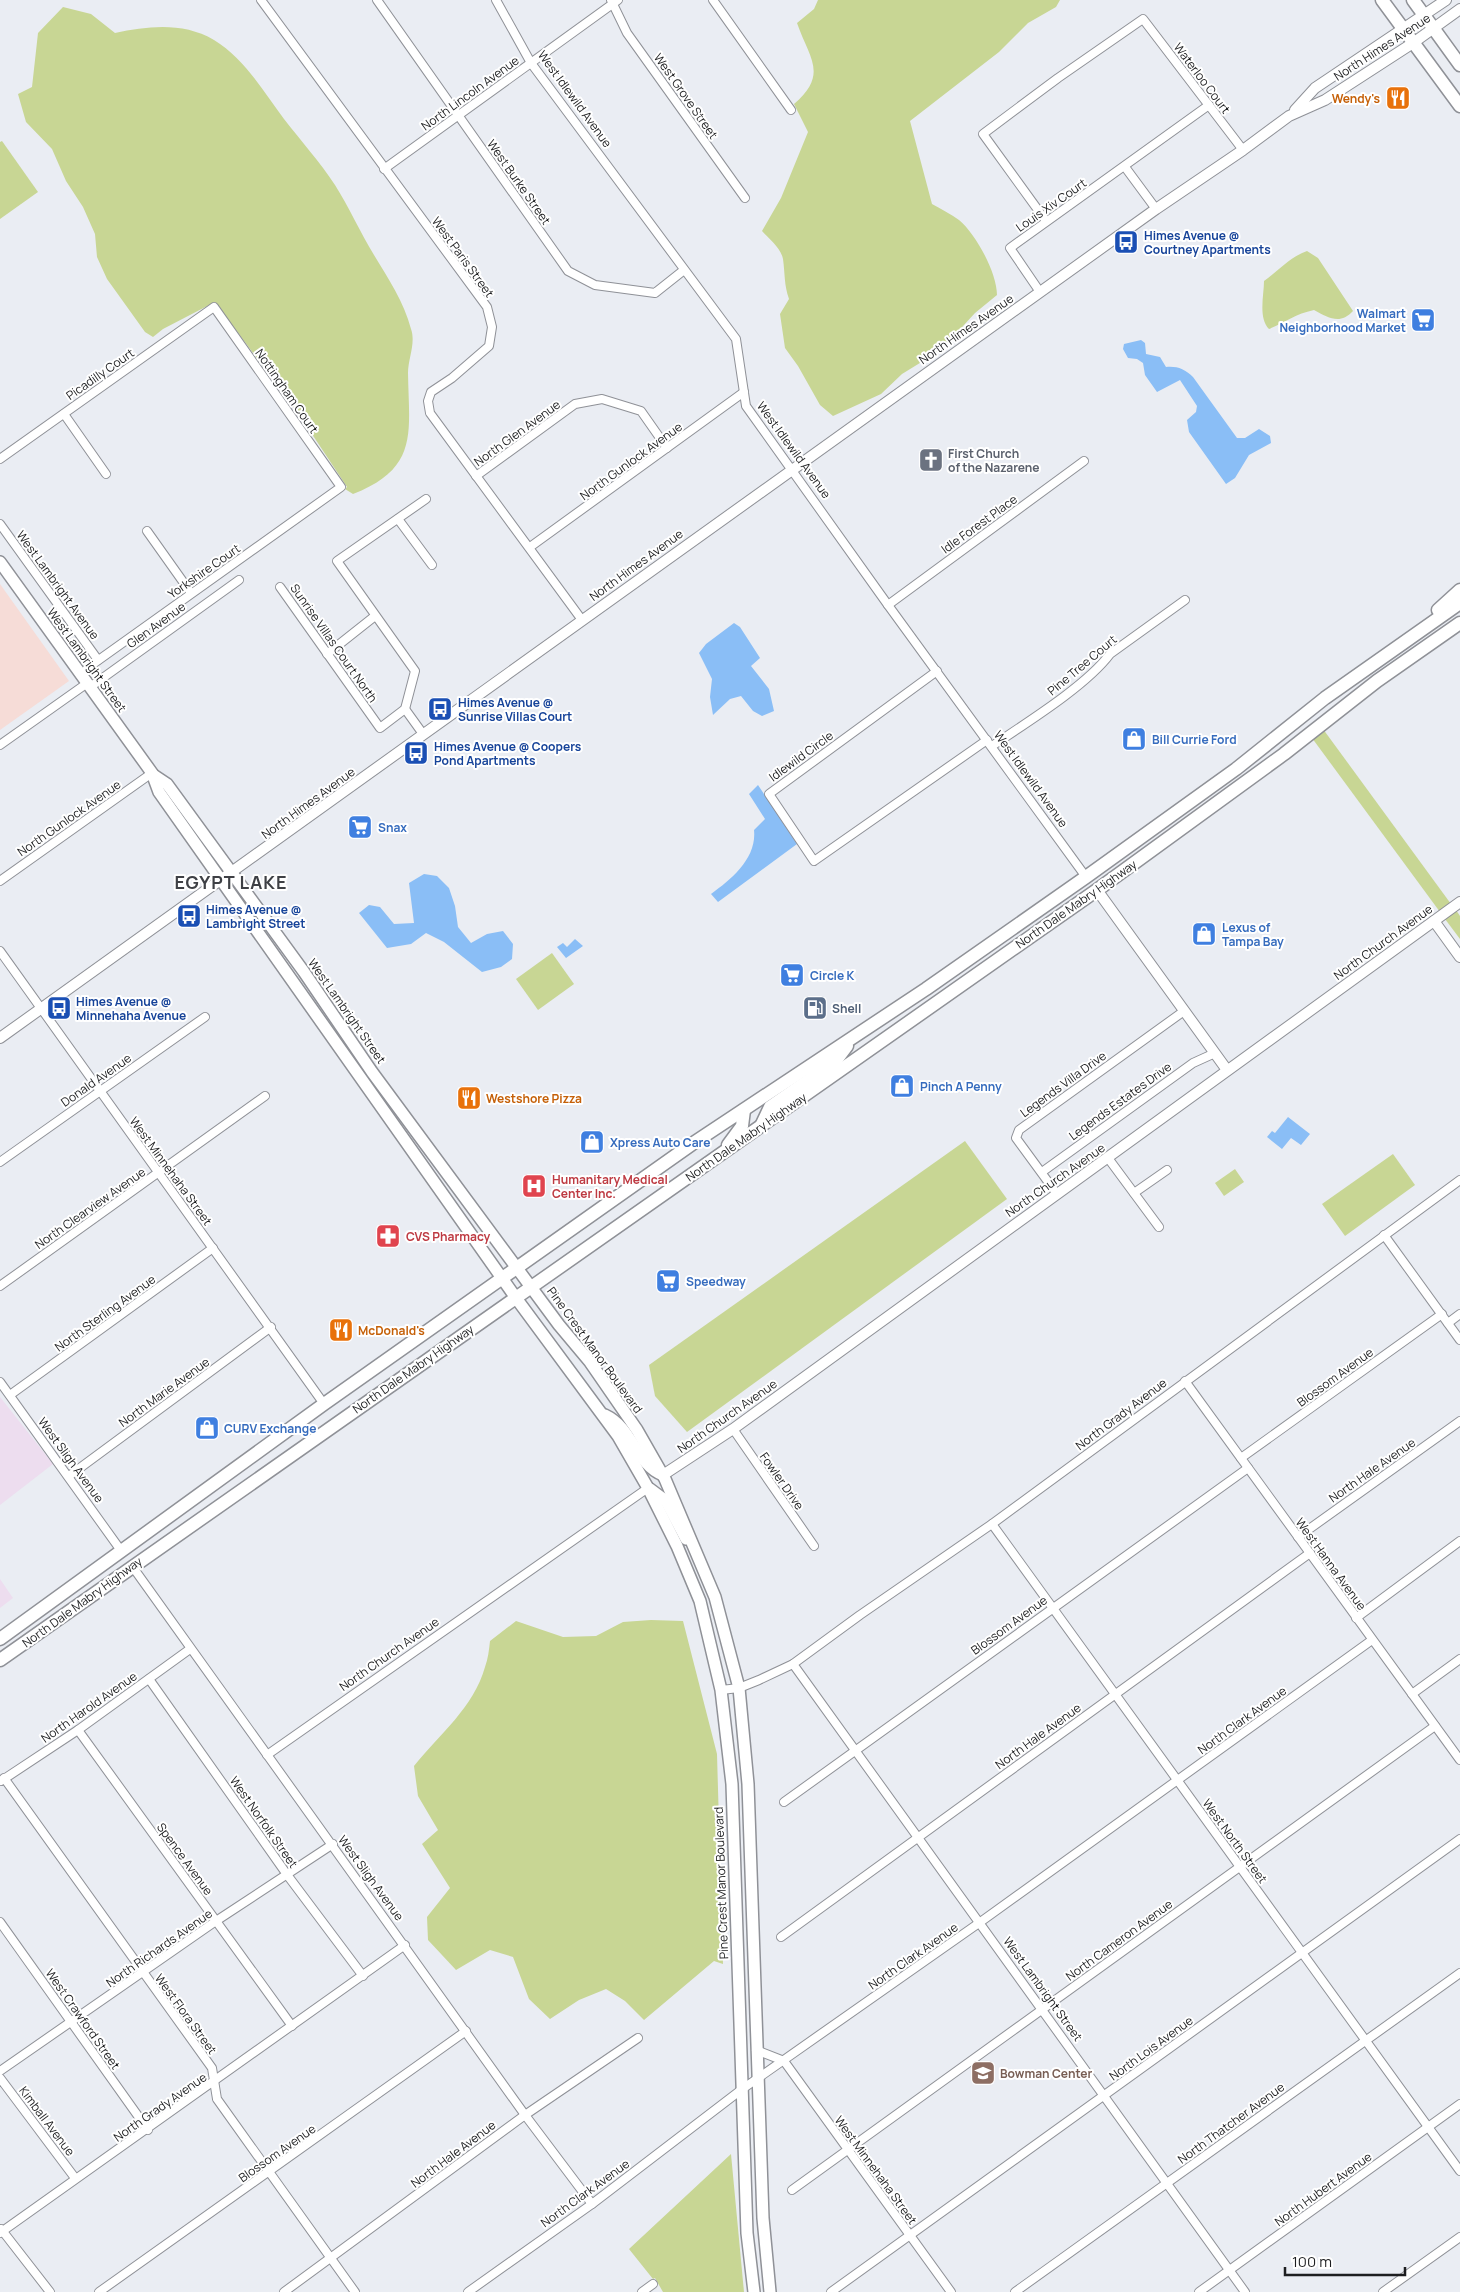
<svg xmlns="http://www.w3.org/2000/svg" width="1460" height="2292" font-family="Manrope,sans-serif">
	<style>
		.education { fill: #f6dcd7 }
		.medical { fill: #edddef }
		.green { fill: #c8d694 }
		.water { fill: #8abef6 }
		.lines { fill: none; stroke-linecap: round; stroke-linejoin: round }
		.minor-casing { stroke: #8f9197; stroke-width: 10 }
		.tertiary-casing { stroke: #8f9197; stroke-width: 12 }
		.secondary-casing { stroke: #8f9197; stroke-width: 14 }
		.primary-casing { stroke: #8f9197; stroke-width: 15 }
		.minor { stroke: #fff; stroke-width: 8 }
		.tertiary { stroke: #fff; stroke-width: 10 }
		.secondary { stroke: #fff; stroke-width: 11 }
		.primary { stroke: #fff; stroke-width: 12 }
		.labels { text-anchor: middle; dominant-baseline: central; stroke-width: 4; stroke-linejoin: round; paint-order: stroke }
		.street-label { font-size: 12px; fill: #1d1e20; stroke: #fff }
		.food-label { font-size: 12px; font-weight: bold; fill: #c56008; stroke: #fff; text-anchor: start }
		.transit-label { font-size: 12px; font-weight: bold; fill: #164399; stroke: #fff; text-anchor: start }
		.shop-label { font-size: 12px; font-weight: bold; fill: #366cbe; stroke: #fff; text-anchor: start }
		.worship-label { font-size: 12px; font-weight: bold; fill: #5b616d; stroke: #fff; text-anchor: start }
		.service-label { font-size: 12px; font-weight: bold; fill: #4e5e75; stroke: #fff; text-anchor: start }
		.health-label { font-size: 12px; font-weight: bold; fill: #be3a42; stroke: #fff; text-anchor: start }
		.education-label { font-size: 12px; font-weight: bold; fill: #785e54; stroke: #fff; text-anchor: start }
		.district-label { font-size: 18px; font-weight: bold; letter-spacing: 1px; fill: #3e4045; stroke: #fff }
	</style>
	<rect width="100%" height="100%" fill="#eaedf3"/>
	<path class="education" d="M0,584L69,681L0,730Z"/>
	<g class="medical">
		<path d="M0,1397L53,1464L0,1505Z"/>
		<path d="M0,1579L13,1598L0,1608Z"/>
	</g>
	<g class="green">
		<path d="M818,0H1060L1056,7L1028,23L999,52L910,121L932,204C941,209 951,214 959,220C976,234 997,273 997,295L975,313L941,350L902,374L881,394L833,416L820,405L798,366L785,348L780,314L789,299C784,285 785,273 783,259C781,248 769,239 762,231L781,198L808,132L794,104C829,74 809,58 797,23L814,9Z"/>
		<path d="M63,7L91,14L115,33C149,26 183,22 214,40C244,58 264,92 284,119C301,141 320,162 335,185C349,207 360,232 374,255C388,278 404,302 411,329C416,343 408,359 408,373C409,433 419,468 353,494L345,489L347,487L300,416L215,302L163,329L153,337L145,332L107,279L97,257L95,234L83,207L66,181L52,149L26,122L18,94L32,87L38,33Z"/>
		<path d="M2,141L38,192L0,219V142Z"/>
		<path d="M1307,251L1318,258L1353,311C1340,325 1329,318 1314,310C1295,314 1286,322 1269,329C1258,318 1264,295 1264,281C1278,271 1290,257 1307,251Z"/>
		<path d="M1323,729L1451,904L1440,912L1312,738Z"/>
		<path d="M1456,910L1460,916V939L1445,919Z"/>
		<path d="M552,953L574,984L538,1010L516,979Z"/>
		<path d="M965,1141L1007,1199L687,1432L655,1396L649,1365Z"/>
		<path d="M1393,1154L1415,1185L1345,1236L1322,1204Z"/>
		<path d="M1235,1169L1244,1182L1224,1196L1215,1183Z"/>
		<path d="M651,1620L683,1621L717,1754L723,1964L714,1961L644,2020L625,2001L606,1989L579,2000L550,2019L529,1999L513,1957L490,1950L456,1970L428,1940L427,1917L450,1888L422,1844L438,1830L418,1796L414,1766C439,1735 474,1707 485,1667C488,1659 489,1650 490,1641L516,1621L563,1637L596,1636L623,1622Z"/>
		<path d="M731,2154L744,2292H663L655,2278L653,2279L629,2249Z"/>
	</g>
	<g class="water">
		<path d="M1141,340L1145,343L1146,354L1160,357L1166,367C1177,366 1185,369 1193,377L1237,438H1245L1259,429L1270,436L1271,443L1249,455L1235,478L1226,484L1189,432L1187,420L1196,412L1197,406L1180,380L1157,392L1145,375L1143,363L1137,359L1128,358L1123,349L1124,344Z"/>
		<path d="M734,623L740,627L760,658L751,666L769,689L774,711L762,716L753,711L741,696L730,699L713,715L710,697L712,679L699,653L706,644Z"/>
		<path d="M758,785L797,844L718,902L711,894C732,879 757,858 754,830L765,819L749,794Z"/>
		<path d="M424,874L437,876L449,888L455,906L458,927L471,943L487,934L503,931L513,944L512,959L501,967L482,972L444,942L426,933L411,944L387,948L359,913L369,905L380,907L394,924L414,923L409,883Z"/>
		<path d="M575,939L583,946L566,958L557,947L563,943L567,947Z"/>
		<path d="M1288,1117L1310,1134L1301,1145L1291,1138L1282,1149L1267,1137L1272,1131L1275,1133Z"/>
	</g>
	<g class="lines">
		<defs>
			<g id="minor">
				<path d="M261,0L487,307L492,327L489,346L452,378L431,392L428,401L430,413L582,620"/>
				<path d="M377,0L568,271L595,285L655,293L684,270"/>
				<path d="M496,0L531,63L736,339L746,406L888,605L1086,877"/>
				<path d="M611,0L627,33L745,198"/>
				<path d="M713,0L791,110"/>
				<path d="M1125,167L1156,209"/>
				<path d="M384,169L618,0"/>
				<path d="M1046,221L983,134L1058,78L1143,19L1243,150"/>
				<path d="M1040,292L1010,248L1209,105"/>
				<path d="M64,414L106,474"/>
				<path d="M0,459L214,307L341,487L93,664L80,675"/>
				<path d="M476,476L575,404L602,399L641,411L667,448"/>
				<path d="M398,519L432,565"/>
				<path d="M0,524L98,660"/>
				<path d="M147,531L191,593"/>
				<path d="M530,547L744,392"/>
				<path d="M280,587L380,728L405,709L415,671L337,561L426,499"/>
				<path d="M888,605L1084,461"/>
				<path d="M327,654L375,616"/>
				<path d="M937,671L769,794L814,861L987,740"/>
				<path d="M405,709L423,734"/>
				<path d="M0,745L86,684L93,685L239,580"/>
				<path d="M992,746C1026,723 1086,686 1110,654L1185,600"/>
				<path d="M0,881L152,773"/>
				<path d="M0,951L324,1404"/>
				<path d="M1108,1158L1159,1227"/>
				<path d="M0,1162L205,1017"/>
				<path d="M1042,1172L1193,1063L1215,1053"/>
				<path d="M1134,1193L1167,1170"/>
				<path d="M1057,1194L1016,1138L1019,1130L1184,1011"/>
				<path d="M1384,1235L1460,1340"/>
				<path d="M0,1286L265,1096"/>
				<path d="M1448,1323L1460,1314"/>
				<path d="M1185,1381L1460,1760"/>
				<path d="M0,1382L122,1552"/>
				<path d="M10,1395L213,1248"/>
				<path d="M733,1429L814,1546"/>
				<path d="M1241,1458L1442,1314"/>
				<path d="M69,1476L271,1327"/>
				<path d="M992,1524L1460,2171"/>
				<path d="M1298,1537L1460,1421"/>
				<path d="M132,1566L525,2115L592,2204"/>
				<path d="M1356,1618L1460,1541"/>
				<path d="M793,1664L1245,2292"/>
				<path d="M149,1679L288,1876L363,1976"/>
				<path d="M721,1690L739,1688L759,1680L793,1664L860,1615L992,1524L1460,1180"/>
				<path d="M1412,1694L1460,1659"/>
				<path d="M78,1730L292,2026"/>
				<path d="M267,1755L648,1488"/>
				<path d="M4,1778L212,2068L217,2099L355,2292"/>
				<path d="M1,1781L78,1730L190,1649"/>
				<path d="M784,1802L1248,1468"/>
				<path d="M0,1922L148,2130"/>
				<path d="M781,1937L1310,1553"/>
				<path d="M756,2050L784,2061L951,2292"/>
				<path d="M0,2071L216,1921L333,1844"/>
				<path d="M0,2078L75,2178"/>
				<path d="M792,2190L1435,1726"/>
				<path d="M1,2229L50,2292"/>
				<path d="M0,2233L405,1945"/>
				<path d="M99,2292L466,2031"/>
				<path d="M284,2292L525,2115L638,2038"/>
				<path d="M468,2292L592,2204L741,2090L979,1923L1372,1640"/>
				<path d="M642,2292L653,2284"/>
				<path d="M831,2292L1460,1839"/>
				<path d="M1015,2292L1460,1973"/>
				<path d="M1199,2292L1460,2104"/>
				<path d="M1383,2292L1460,2237"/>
			</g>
			<g id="tertiary">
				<path d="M1295,110L1315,88L1446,0"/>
				<path d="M1097,890L1227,1070"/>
				<path d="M1434,921L1460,957"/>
				<path d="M0,1038L1156,209L1243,150L1289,116L1325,100L1413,43L1460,9"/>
				<path d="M663,1475L733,1429L1460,902"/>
			</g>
			<g id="secondary">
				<path d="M0,562L152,773L159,792L516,1298L618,1436L648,1488L677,1546L700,1601L721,1690L732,1784L747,2233L754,2292"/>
				<path d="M152,774L167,784L304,972L372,1072L559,1325L590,1362L637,1430L665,1479L715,1597L739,1688L748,1784L763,2218L770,2292"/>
				<path d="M605,1415C633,1428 636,1465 663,1475"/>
				<path d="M650,1489L666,1501L686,1539"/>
			</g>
			<g id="primary">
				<path d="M1382,0L1460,106"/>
				<path d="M1413,0L1460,65"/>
				<path d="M1438,610L1460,590"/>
				<path d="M762,1124L770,1107L835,1062L847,1046"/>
				<path d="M728,1145L742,1126L744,1110"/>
				<path d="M0,1639L324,1404L692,1144L926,989L1086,877L1236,769L1325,698L1460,603"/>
				<path d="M0,1660L1097,890L1284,754L1377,681L1460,623"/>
			</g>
		</defs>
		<use href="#minor" class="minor-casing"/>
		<use href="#tertiary" class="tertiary-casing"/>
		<use href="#secondary" class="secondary-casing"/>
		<use href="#primary" class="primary-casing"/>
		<use href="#minor" class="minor"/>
		<use href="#tertiary" class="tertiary"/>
		<use href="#secondary" class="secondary"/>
		<use href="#primary" class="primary"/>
	</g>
	<defs>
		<symbol id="restaurant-square" viewBox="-11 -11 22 22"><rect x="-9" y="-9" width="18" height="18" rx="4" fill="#e8710a" stroke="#fff"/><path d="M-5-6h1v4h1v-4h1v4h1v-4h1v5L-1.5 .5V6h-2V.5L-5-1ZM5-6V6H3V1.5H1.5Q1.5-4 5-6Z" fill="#fff"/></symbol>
		<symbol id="bus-square" viewBox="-11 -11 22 22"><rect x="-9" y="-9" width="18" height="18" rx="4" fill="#1a4fb4" stroke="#fff"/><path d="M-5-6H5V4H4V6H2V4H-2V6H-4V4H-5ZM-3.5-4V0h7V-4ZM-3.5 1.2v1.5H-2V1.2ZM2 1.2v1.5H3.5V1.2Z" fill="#fff"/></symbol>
		<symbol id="supermarket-square" viewBox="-11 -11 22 22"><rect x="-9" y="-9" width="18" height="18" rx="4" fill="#3f7fe0" stroke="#fff"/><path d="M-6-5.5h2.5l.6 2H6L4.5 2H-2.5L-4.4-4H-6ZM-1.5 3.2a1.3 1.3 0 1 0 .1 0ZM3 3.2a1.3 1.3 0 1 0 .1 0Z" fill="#fff"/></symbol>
		<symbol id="church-square" viewBox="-11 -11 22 22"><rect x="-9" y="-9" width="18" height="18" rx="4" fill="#6b7280" stroke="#fff"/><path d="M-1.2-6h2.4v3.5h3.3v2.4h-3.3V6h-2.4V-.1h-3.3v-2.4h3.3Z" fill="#fff"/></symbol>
		<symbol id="shop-square" viewBox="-11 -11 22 22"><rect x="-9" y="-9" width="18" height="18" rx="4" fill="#3f7fe0" stroke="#fff"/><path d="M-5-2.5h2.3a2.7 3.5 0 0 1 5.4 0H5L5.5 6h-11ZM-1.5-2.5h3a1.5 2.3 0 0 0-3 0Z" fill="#fff"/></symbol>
		<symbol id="fuel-square" viewBox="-11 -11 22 22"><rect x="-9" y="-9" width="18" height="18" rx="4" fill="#5c6f8a" stroke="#fff"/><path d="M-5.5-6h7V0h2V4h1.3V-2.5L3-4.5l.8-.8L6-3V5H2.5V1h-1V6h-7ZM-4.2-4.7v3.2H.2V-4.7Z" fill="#fff"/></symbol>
		<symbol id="hospital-square" viewBox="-11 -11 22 22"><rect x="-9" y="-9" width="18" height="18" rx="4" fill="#e0444e" stroke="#fff"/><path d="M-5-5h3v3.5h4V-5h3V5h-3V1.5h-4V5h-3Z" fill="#fff"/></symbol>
		<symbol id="pharmacy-square" viewBox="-11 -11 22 22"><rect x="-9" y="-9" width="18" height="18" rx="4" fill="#e0444e" stroke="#fff"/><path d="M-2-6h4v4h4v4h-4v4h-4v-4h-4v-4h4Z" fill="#fff"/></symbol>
		<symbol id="school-square" viewBox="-11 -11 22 22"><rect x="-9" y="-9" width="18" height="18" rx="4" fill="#8d6e63" stroke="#fff"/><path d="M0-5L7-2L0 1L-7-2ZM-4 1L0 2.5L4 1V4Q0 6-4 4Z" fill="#fff"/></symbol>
	</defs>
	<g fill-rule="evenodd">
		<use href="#restaurant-square" x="1384" y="84" width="28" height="28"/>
		<use href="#bus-square" x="1112" y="228" width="28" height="28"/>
		<use href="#supermarket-square" x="1409" y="306" width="28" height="28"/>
		<use href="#church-square" x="917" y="446" width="28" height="28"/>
		<use href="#bus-square" x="426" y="695" width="28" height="28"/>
		<use href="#shop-square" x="1120" y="725" width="28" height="28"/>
		<use href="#bus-square" x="402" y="739" width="28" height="28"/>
		<use href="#supermarket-square" x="346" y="813" width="28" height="28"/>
		<use href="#bus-square" x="175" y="902" width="28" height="28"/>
		<use href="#shop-square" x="1190" y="920" width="28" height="28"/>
		<use href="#supermarket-square" x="778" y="961" width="28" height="28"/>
		<use href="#bus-square" x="45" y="994" width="28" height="28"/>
		<use href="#fuel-square" x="801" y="994" width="28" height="28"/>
		<use href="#shop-square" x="888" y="1072" width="28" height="28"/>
		<use href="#restaurant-square" x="455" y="1084" width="28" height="28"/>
		<use href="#shop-square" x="578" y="1128" width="28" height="28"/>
		<use href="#hospital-square" x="520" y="1172" width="28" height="28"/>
		<use href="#pharmacy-square" x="374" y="1222" width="28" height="28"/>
		<use href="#supermarket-square" x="654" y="1267" width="28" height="28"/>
		<use href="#restaurant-square" x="327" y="1316" width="28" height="28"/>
		<use href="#shop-square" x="193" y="1414" width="28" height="28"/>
		<use href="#school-square" x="969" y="2059" width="28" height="28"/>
	</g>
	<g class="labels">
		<g class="street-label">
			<text transform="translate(1382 47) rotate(-33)">North Himes Avenue</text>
			<text transform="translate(1202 78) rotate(53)">Waterloo Court</text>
			<text transform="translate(470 93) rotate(-36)">North Lincoln Avenue</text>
			<text transform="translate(686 96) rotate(55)">West Grove Street</text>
			<text transform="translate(575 99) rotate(54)">West Idlewild Avenue</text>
			<text transform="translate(519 182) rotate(55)">West Burke Street</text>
			<text transform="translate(1051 205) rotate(-35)">Louis Xiv Court</text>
			<text transform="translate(463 257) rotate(54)">West Paris Street</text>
			<text transform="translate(966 329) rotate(-35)">North Himes Avenue</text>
			<text transform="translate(100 374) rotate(-35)">Picadilly Court</text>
			<text transform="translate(287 391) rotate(55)">Nottingham Court</text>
			<text transform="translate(517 433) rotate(-36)">North Glen Avenue</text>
			<text transform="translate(794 450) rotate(54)">West Idlewild Avenue</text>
			<text transform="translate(631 461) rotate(-36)">North Gunlock Avenue</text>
			<text transform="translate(979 524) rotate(-36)">Idle Forest Place</text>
			<text transform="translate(636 565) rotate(-36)">North Himes Avenue</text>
			<text transform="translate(204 571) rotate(-35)">Yorkshire Court</text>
			<text transform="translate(58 585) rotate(54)">West Lambright Avenue</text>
			<text transform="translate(156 625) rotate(-36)">Glen Avenue</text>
			<text transform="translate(334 643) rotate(55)">Sunrise Villas Court North</text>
			<text transform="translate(87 660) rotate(54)">West Lambright Street</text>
			<text transform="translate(1082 665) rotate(-40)">Pine Tree Court</text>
			<text transform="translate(801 756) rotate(-36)">Idlewild Circle</text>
			<text transform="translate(1031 779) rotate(54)">West Idlewild Avenue</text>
			<text transform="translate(308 803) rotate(-36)">North Himes Avenue</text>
			<text transform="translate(69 818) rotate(-35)">North Gunlock Avenue</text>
			<text transform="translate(1076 904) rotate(-35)">North Dale Mabry Highway</text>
			<text transform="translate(1383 942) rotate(-36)">North Church Avenue</text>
			<text transform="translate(347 1011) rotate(55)">West Lambright Street</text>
			<text transform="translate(96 1080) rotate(-35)">Donald Avenue</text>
			<text transform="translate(1063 1084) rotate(-36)">Legends Villa Drive</text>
			<text transform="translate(1120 1101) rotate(-36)">Legends Estates Drive</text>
			<text transform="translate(746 1137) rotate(-35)">North Dale Mabry Highway</text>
			<text transform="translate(171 1171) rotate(54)">West Minnehaha Street</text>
			<text transform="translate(1055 1180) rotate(-35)">North Church Avenue</text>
			<text transform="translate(90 1208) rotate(-35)">North Clearview Avenue</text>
			<text transform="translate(105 1313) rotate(-36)">North Sterling Avenue</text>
			<text transform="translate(595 1350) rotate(54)">Pine Crest Manor Boulevard</text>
			<text transform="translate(413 1369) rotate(-35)">North Dale Mabry Highway</text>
			<text transform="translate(1335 1377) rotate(-36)">Blossom Avenue</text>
			<text transform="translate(164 1392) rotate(-36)">North Marie Avenue</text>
			<text transform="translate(1121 1414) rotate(-37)">North Grady Avenue</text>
			<text transform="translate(727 1416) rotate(-35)">North Church Avenue</text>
			<text transform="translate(71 1460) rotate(54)">West Sligh Avenue</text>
			<text transform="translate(1372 1470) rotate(-35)">North Hale Avenue</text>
			<text transform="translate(782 1481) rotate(55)">Fowler Drive</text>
			<text transform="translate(1331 1564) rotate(54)">West Hanna Avenue</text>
			<text transform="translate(82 1602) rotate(-36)">North Dale Mabry Highway</text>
			<text transform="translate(1009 1625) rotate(-36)">Blossom Avenue</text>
			<text transform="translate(389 1654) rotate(-35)">North Church Avenue</text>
			<text transform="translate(89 1707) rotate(-35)">North Harold Avenue</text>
			<text transform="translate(1242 1720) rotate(-36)">North Clark Avenue</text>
			<text transform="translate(1038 1736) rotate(-36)">North Hale Avenue</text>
			<text transform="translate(264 1822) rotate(55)">West Norfolk Street</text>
			<text transform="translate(1235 1841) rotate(54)">West North Street</text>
			<text transform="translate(185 1859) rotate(54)">Spence Avenue</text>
			<text transform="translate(371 1878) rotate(54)">West Sligh Avenue</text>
			<text transform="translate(721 1883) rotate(-92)">Pine Crest Manor Boulevard</text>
			<text transform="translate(1119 1940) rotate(-36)">North Cameron Avenue</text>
			<text transform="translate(159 1948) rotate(-35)">North Richards Avenue</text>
			<text transform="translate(913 1956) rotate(-35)">North Clark Avenue</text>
			<text transform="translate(1043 1989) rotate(54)">West Lambright Street</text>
			<text transform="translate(186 2014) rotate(54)">West Flora Street</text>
			<text transform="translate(83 2019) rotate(55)">West Crawford Street</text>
			<text transform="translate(1151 2048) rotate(-36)">North Lois Avenue</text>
			<text transform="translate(160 2107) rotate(-35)">North Grady Avenue</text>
			<text transform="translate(47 2121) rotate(53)">Kimball Avenue</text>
			<text transform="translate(1231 2123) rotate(-36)">North Thatcher Avenue</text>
			<text transform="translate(277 2153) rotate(-35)">Blossom Avenue</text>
			<text transform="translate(453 2154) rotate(-37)">North Hale Avenue</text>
			<text transform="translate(876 2170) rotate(54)">West Minnehaha Street</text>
			<text transform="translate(1323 2189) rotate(-36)">North Hubert Avenue</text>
			<text transform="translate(585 2193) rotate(-36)">North Clark Avenue</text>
		</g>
		<g class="food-label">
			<text x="1380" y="98" text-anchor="end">Wendy's</text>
			<text x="486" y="1098">Westshore Pizza</text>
			<text x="358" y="1330">McDonald's</text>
		</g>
		<g class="transit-label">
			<text x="1144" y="235">Himes Avenue @<tspan x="1144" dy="14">Courtney Apartments</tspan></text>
			<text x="458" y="702">Himes Avenue @<tspan x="458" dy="14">Sunrise Villas Court</tspan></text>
			<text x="434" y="746">Himes Avenue @ Coopers<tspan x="434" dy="14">Pond Apartments</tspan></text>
			<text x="206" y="909">Himes Avenue @<tspan x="206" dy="14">Lambright Street</tspan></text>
			<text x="76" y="1001">Himes Avenue @<tspan x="76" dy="14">Minnehaha Avenue</tspan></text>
		</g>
		<g class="shop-label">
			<text x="1406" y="313" text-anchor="end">Walmart<tspan x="1406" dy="14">Neighborhood Market</tspan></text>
			<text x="1152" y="739">Bill Currie Ford</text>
			<text x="378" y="827">Snax</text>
			<text x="1222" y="927">Lexus of<tspan x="1222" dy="14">Tampa Bay</tspan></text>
			<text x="810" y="975">Circle K</text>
			<text x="920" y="1086">Pinch A Penny</text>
			<text x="610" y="1142">Xpress Auto Care</text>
			<text x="686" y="1281">Speedway</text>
			<text x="224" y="1428">CURV Exchange</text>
		</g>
		<g class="worship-label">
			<text x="948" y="453">First Church<tspan x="948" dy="14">of the Nazarene</tspan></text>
		</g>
		<g class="service-label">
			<text x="832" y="1008">Shell</text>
		</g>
		<g class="health-label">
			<text x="552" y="1179">Humanitary Medical<tspan x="552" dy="14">Center Inc.</tspan></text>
			<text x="406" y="1236">CVS Pharmacy</text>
		</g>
		<g class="education-label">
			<text x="1000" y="2073">Bowman Center</text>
		</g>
		<g class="district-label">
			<text x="231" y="882">EGYPT LAKE</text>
		</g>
	</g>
	<path d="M1285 2267v8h120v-8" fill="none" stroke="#1d1e20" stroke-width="2.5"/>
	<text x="1292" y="2267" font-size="15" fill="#1d1e20" stroke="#ffffff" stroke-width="4" paint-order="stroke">100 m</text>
</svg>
